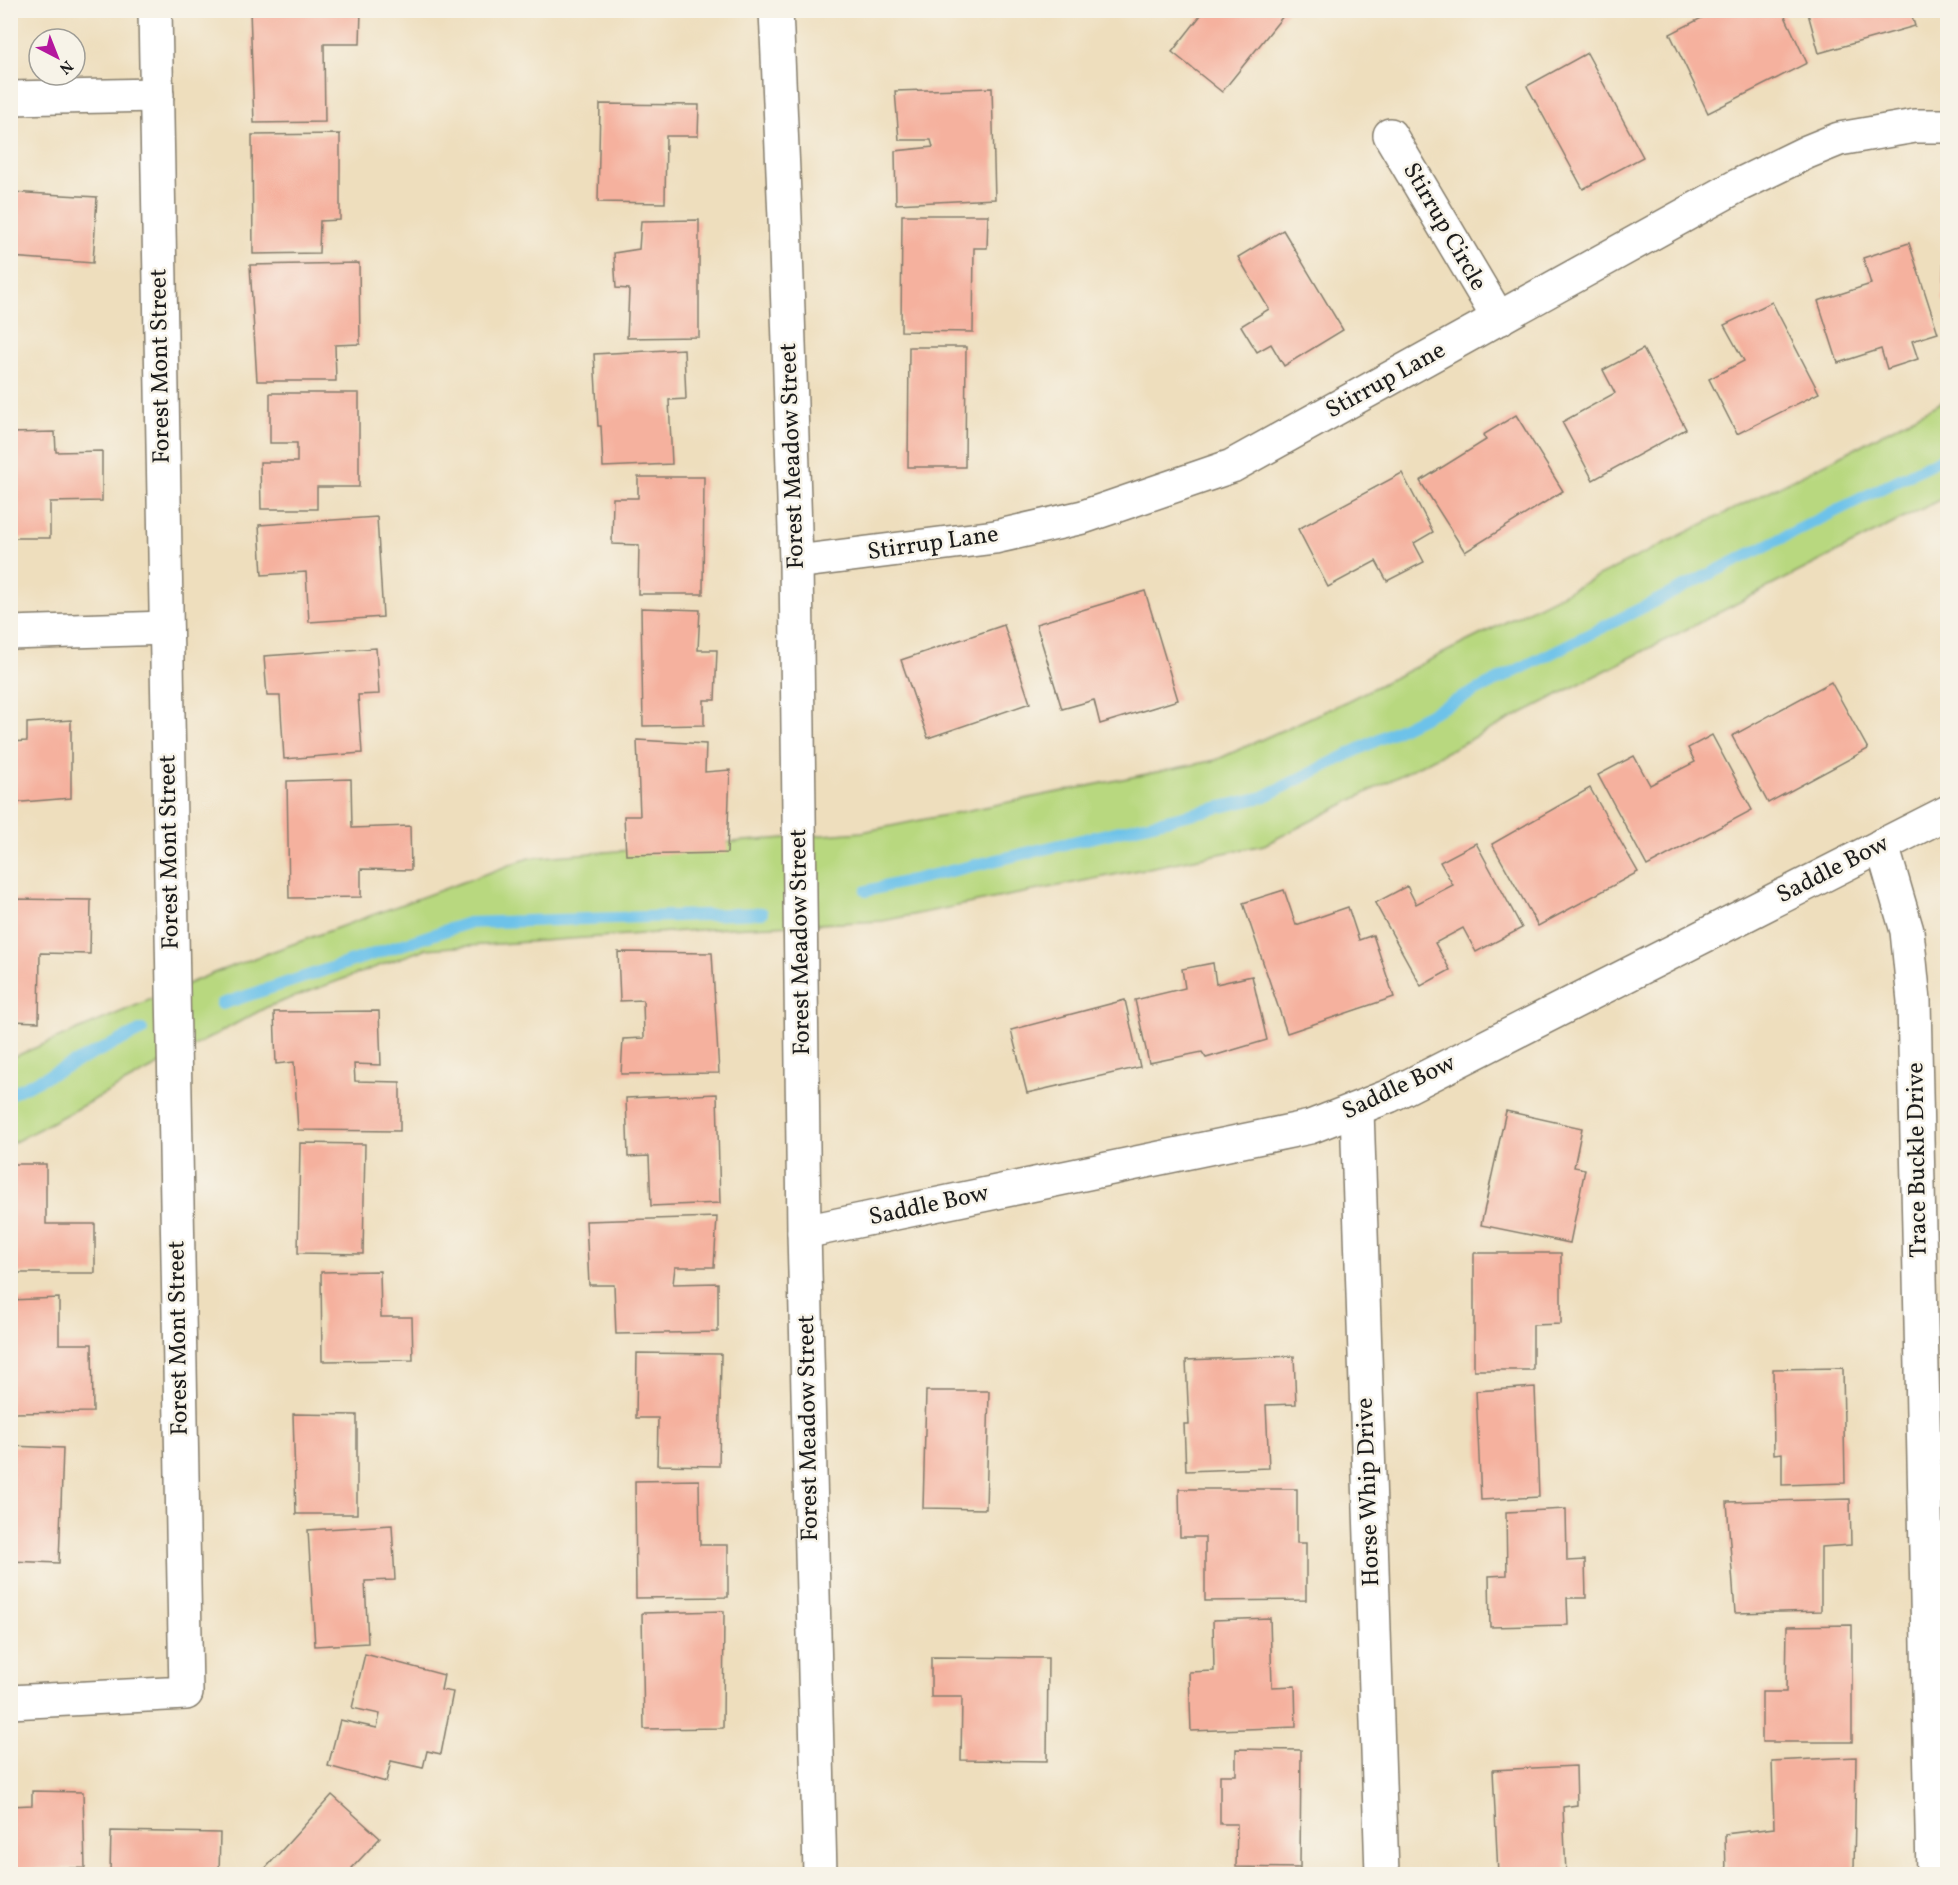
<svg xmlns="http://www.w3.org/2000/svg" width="1958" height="1885" font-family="Vollkorn,serif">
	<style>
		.green { fill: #b8d87f; stroke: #6a7a4e; stroke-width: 1.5 }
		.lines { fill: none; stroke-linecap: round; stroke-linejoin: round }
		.stream { stroke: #6dc2e9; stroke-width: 12 }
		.building { fill: #f5b19e }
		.street-casing { stroke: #857d6c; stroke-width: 36 }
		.street { stroke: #fff; stroke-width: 33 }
		.labels { text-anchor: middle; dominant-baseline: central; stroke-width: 5; stroke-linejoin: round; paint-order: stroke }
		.street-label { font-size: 24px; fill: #1c1c1c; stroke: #f7f3e8 }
	</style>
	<rect width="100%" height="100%" fill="#f7f3e8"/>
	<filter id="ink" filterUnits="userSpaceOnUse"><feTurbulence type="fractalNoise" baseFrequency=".0167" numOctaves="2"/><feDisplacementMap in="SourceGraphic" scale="12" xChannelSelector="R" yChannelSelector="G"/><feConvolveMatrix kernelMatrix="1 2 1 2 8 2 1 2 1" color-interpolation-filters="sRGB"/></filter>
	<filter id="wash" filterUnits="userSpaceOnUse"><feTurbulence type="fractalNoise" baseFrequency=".008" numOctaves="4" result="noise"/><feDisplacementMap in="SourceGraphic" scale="24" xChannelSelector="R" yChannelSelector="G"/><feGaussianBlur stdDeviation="1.35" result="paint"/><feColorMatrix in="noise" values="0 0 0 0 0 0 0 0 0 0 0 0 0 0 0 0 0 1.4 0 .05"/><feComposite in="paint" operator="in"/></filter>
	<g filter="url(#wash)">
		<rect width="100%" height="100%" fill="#eedebd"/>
		<path class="green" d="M1947,399V496L1264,845L882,921L727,928L425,949L267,1007L11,1144V1058L216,972L529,858L862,832L1216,760L1347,701L1846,453Z"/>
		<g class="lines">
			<g class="stream">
				<path d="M866,891L1263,797L1948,455"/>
				<path d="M222,1004L468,923L762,913"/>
				<path d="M10,1094L142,1030"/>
			</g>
		</g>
		<g id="blocks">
			<g class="building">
				<path d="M250,10H361L360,44H324L325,122L254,123Z"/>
				<path d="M1205,10H1288L1222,92L1172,52Z"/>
				<path d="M1717,10H1753L1755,13L1760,10H1782L1807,63L1708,113L1670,34Z"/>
				<path d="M1807,10H1910L1915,26L1819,53Z"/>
				<path d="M1587,53L1643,157L1583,189L1527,86Z"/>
				<path d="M992,88L995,199L896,204L895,151L933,147L931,140H899L895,91Z"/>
				<path d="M600,104L699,105L698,136H666L665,203L598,202Z"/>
				<path d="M340,134V220L320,221L319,253L253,254L252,135Z"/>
				<path d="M10,192L97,197L93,263L10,257Z"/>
				<path d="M902,215H988L987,248H974L973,332L901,331Z"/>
				<path d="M699,220V337L627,338L629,289L616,288L614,253L639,249L641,221Z"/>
				<path d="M1944,228H1948V301H1943Z"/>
				<path d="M1283,230L1343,330L1284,366L1271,344L1257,352L1241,326L1269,309L1238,257Z"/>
				<path d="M1909,243L1938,333L1912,341L1918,359L1887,369L1881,349L1838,363L1818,301L1871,284L1863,258Z"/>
				<path d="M359,263L360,344L335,345L336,381H257L250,265Z"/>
				<path d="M1772,302L1819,393L1737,434L1709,379L1744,361L1724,325Z"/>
				<path d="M909,347H966L965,467H908Z"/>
				<path d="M684,349L686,399L669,400L672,464L603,467L601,426H598L594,354Z"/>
				<path d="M1643,349L1686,429L1593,480L1562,422L1615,393L1603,370Z"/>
				<path d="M270,393H359V487H317V509H261L260,462H297V443H270Z"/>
				<path d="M1516,415L1563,491L1465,552L1420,481L1486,440L1483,435Z"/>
				<path d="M55,432L56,452L102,451V501L50,502V538H10V433Z"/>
				<path d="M1402,473L1433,532L1414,543L1424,562L1387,581L1376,561L1328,587L1298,529Z"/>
				<path d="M638,477H704L703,594H638L639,545L612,544L613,498H638Z"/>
				<path d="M377,517L383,617L309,622L306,572L262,575L259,525Z"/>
				<path d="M1145,591L1178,700L1100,724L1094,700L1062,709L1036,624Z"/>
				<path d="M641,608L700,610L698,650H717L715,700H704V725L643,726Z"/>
				<path d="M1004,625L1030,703L928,738L901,660Z"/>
				<path d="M376,648L379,694L358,695L362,753L284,759L280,696H267L264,656Z"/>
				<path d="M1831,682L1868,749L1768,803L1732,736Z"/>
				<path d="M71,720V798L10,803V742L27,741V723Z"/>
				<path d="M1712,735L1752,810L1647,866L1598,775L1634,756L1650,785L1695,762L1688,748Z"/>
				<path d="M637,740L706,744L705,772L730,770L727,853L626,855L624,816H640Z"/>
				<path d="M351,779L352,828L410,826L411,870L361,869V897L289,898L287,781Z"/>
				<path d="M1590,788L1638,872L1538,926L1492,844Z"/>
				<path d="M1476,843L1522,928L1476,952L1463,928L1435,943L1450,970L1421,986L1375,903L1407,886L1416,904L1453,885L1440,862Z"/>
				<path d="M1284,890L1296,925L1348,907L1359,940L1373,935L1394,997L1287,1033L1243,903Z"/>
				<path d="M10,899L91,900L90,954L40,953L39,1022L10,1021Z"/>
				<path d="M618,952L712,953L719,1073L621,1074L623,1039L644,1038L643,1000L620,1001Z"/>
				<path d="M1213,963L1216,984L1252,976L1267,1040L1206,1058L1202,1052L1149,1063L1135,1000L1185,988L1182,969Z"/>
				<path d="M1125,1000L1140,1067L1027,1093L1011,1030Z"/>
				<path d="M379,1011L381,1065L354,1064L355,1081L400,1082V1131L298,1130L294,1062L276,1064L274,1012Z"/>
				<path d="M717,1094L720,1203L651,1206L649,1156L628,1157L626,1098Z"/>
				<path d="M1506,1111L1582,1128L1574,1167L1585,1169L1570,1243L1481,1225Z"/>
				<path d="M300,1143L365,1144L363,1254L298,1253Z"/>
				<path d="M10,1164H46V1224H95V1273H10Z"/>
				<path d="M717,1217L714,1267H675L673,1284L718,1283V1332L616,1334L614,1285H589L586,1221Z"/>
				<path d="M1474,1253H1561V1324L1533,1325V1370H1474Z"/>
				<path d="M380,1271L381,1317H412L413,1360L322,1361L321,1272Z"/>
				<path d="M59,1298V1344H92L93,1412L10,1413V1300Z"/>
				<path d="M637,1353L721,1354L719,1466L657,1465L658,1418H636Z"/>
				<path d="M1294,1356L1296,1404L1266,1405L1269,1468L1186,1471L1184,1424H1189L1186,1360Z"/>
				<path d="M1843,1368L1845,1483L1782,1485V1453L1774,1454L1773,1369Z"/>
				<path d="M1535,1387L1539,1497L1481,1500L1476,1391Z"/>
				<path d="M926,1391H989L986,1509L923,1508Z"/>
				<path d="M293,1414L357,1415V1514H296Z"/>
				<path d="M10,1446L63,1448L59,1563L10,1561Z"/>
				<path d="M699,1480L700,1545H728V1597L636,1598L635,1481Z"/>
				<path d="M1179,1489H1297V1543H1306V1600L1205,1601V1537H1180Z"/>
				<path d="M1850,1499L1851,1545L1821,1547V1611L1735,1613L1727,1502Z"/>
				<path d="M1566,1509L1567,1561L1585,1560L1586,1598H1567L1568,1625L1490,1627L1489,1576L1507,1575L1506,1512Z"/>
				<path d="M392,1525L395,1580L365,1581L368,1643L315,1646L308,1530Z"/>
				<path d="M724,1611L723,1728L644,1729L642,1613Z"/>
				<path d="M1270,1618L1272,1687L1295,1686L1296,1727L1191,1731L1189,1672L1214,1671L1213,1620Z"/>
				<path d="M1852,1625V1742H1762V1692H1786L1787,1626Z"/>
				<path d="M365,1654L444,1675L441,1690L453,1692L441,1754L427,1751L423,1768L391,1761L386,1782L328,1766L340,1720L377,1728L380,1714L352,1708Z"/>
				<path d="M931,1657L1048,1658L1047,1761L961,1760L962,1697H931Z"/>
				<path d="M1236,1749L1301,1750L1300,1868L1236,1867L1237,1824H1220V1775H1236Z"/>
				<path d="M1856,1757L1854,1870L1726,1874L1725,1834L1774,1828L1772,1761Z"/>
				<path d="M1576,1766L1577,1805L1563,1807L1566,1874H1498L1493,1770Z"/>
				<path d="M32,1791L83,1792L85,1868L10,1869V1806L32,1805Z"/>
				<path d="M332,1795L380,1838L352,1868L359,1874H267L263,1871Z"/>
				<path d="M111,1831L220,1833L219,1874H110Z"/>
			</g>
		</g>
	</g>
	<g filter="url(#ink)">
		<use href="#blocks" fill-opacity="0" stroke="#857d6c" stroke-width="1.5"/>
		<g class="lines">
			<defs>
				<g id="street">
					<path d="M776,10L785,218L796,562L804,1232L820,1874"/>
					<path d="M10,98L157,95"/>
					<path d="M1390,135L1499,319"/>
					<path d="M796,562L995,537L1083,517L1232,466L1739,185L1807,152L1839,139L1915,126H1948"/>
					<path d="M10,633L166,628"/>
					<path d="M1882,845L1907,931L1914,1001L1933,1874"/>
					<path d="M1357,1110L1382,1874"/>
					<path d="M804,1232L1310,1127L1389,1096L1948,812"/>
					<path d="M10,1702L186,1693L155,10"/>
				</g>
			</defs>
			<use href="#street" class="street-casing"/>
			<use href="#street" class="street"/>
		</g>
	</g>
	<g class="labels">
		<g class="street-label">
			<text transform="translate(1444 227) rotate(60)">Stirrup Circle</text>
			<text transform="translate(161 366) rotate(-91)">Forest Mont Street</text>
			<text transform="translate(1386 381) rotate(-29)">Stirrup Lane</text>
			<text transform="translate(793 456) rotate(-92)">Forest Meadow Street</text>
			<text transform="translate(933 544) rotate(-8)">Stirrup Lane</text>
			<text transform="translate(170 852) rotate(-91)">Forest Mont Street</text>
			<text transform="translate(1833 870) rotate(-27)">Saddle Bow</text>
			<text transform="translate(801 942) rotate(-91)">Forest Meadow Street</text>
			<text transform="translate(1399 1088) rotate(-25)">Saddle Bow</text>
			<text transform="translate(1918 1160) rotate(-91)">Trace Buckle Drive</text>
			<text transform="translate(929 1206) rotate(-12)">Saddle Bow</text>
			<text transform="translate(179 1338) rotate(-91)">Forest Mont Street</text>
			<text transform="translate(809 1428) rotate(-91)">Forest Meadow Street</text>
			<text transform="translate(1369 1492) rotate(-92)">Horse Whip Drive</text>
		</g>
	</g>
	<rect width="1958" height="1885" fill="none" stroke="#f7f3e8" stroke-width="36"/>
	<g transform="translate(57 57) rotate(138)"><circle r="28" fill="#f7f3e8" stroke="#9f9d96" stroke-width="1.5"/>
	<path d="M0-4.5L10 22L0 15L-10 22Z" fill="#b5179e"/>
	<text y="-9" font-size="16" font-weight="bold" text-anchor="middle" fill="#1c1c1c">N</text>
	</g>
</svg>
